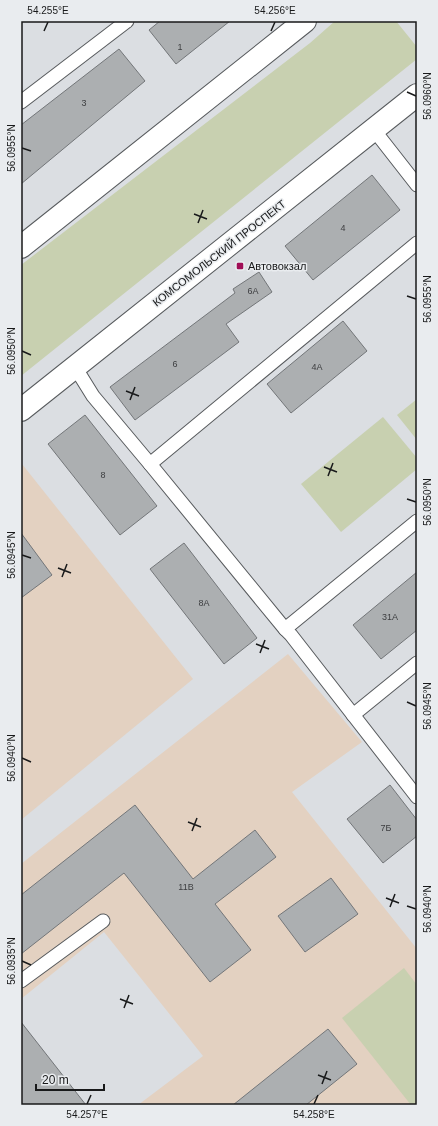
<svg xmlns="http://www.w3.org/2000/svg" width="438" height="1126" font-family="Arial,sans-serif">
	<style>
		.education { fill: #e3d1c1 }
		.green { fill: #c8d0b0 }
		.building { fill: #acafb1; stroke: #737679 }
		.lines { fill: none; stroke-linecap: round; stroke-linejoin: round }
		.service-casing { stroke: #575a5d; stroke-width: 15 }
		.secondary-casing { stroke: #575a5d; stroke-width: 24 }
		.service { stroke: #fff; stroke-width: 13 }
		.secondary { stroke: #fff; stroke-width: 22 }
		.ticks { fill: none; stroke: #18191a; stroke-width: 1.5 }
		.poi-dot { fill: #a00e56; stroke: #e9ecef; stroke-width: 1.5 }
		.labels { text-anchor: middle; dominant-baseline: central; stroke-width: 3; stroke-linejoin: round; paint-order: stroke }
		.number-label { font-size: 9px; fill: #3d3e40 }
		.street-label { font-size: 11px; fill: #18191a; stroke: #e9ecef }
		.poi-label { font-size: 11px; fill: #18191a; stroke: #e9ecef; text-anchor: start }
		.neatline { fill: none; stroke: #18191a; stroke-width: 1.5 }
		.ticks-label { font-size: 10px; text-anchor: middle; fill: #18191a }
	</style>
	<rect width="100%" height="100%" fill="#dbdee2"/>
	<g class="education">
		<path d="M22,464L193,679L21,820V465Z"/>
		<path d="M288,654L362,742L292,792L417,949V1105H138L203,1056L104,932L21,999V864Z"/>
	</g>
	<g class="green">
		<path d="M335,21H396L417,47V59L21,376V265L310,43Z"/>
		<path d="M417,399V440L397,415Z"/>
		<path d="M383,417L417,458V469L341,532L301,484Z"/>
		<path d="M404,968L417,985V1105H411L342,1018Z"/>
	</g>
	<g class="building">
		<path d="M160,21H230L176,64L149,30Z"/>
		<path d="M119,49L145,81L21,184V125Z"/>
		<path d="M372,175L400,210L313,280L285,246Z"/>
		<path d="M259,272L272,292L226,324L239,342L135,420L110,387L235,293L233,289Z"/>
		<path d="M343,321L367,351L291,413L267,384Z"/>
		<path d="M85,415L157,506L120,535L48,444Z"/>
		<path d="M21,533L52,575L21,598Z"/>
		<path d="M184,543L257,638L224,664L150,569Z"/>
		<path d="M417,572V630L381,659L353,625Z"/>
		<path d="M390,785L417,820V836L383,863L347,819Z"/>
		<path d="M135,805L193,879L255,830L276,857L215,904L251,950L210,982L124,873L21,954V895Z"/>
		<path d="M331,878L358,914L305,952L278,916Z"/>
		<path d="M21,1022L86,1105H21Z"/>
		<path d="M328,1029L357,1064L306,1105H233Z"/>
	</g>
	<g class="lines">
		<defs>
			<g id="service">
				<path d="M21,102L127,21"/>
				<path d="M374,130L417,185"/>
				<path d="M75,367L93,396L150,464L285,629L291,635L417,797"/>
				<path d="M150,464L417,243"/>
				<path d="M285,629L417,521"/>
				<path d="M353,715L417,663"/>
				<path d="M21,981L103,921"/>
			</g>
			<g id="secondary">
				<path d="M21,247L305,21"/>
				<path d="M21,410L417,95"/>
			</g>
		</defs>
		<use href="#service" class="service-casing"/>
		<use href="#secondary" class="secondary-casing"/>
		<use href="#service" class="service"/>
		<use href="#secondary" class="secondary"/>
	</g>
	<path class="ticks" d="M44,31L48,22M271,31L275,22M407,92L416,96M22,148L31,151M194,214L207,219M198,223L203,210M407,296L416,299M22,351L31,355M126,391L139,396M130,400L135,387M324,467L337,472M328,476L333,463M407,499L416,502M22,555L31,558M58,568L71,573M62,577L67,564M256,644L269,649M260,653L265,640M407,702L416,706M22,758L31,762M188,822L201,827M192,831L197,818M386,898L399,903M407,906L416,909M390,907L395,894M22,961L31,965M120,999L133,1004M124,1008L129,995M318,1075L331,1080M322,1084L327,1071M87,1104L91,1095M314,1104L318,1095"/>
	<rect class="poi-dot" x="236" y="262" width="8" height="8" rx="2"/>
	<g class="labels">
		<g class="number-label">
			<text x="180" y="47">1</text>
			<text x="84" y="103">3</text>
			<text x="343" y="228">4</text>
			<text x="253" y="291">6А</text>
			<text x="175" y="364">6</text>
			<text x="317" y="367">4А</text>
			<text x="103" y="475">8</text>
			<text x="204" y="603">8А</text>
			<text x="390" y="617">31А</text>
			<text x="386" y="828">7Б</text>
			<text x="186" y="887">11В</text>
		</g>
		<g class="street-label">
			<text transform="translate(219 253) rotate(-38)">КОМСОМОЛЬСКИЙ ПРОСПЕКТ</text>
		</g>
		<g class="poi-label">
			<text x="248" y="266">Автовокзал</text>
		</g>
	</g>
	<rect width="438" height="1126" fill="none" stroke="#e9ecef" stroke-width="44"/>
	<path d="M36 1084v6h68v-6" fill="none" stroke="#18191a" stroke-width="2"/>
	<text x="42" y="1084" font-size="12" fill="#18191a" stroke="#e9ecef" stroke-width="3" paint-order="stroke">20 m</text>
	<rect x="22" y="22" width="394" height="1082" class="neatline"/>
	<g class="ticks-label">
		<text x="48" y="14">54.255°E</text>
		<text x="275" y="14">54.256°E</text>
		<text transform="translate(427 96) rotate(-90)" y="4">56.0960°N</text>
		<text transform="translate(11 148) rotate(-90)" y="4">56.0955°N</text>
		<text transform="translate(427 299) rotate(-90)" y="4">56.0955°N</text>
		<text transform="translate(11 351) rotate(-90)" y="4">56.0950°N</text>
		<text transform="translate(427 502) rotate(-90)" y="4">56.0950°N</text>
		<text transform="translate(11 555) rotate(-90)" y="4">56.0945°N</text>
		<text transform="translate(427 706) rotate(-90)" y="4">56.0945°N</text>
		<text transform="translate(11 758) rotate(-90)" y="4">56.0940°N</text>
		<text transform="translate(427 909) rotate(-90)" y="4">56.0940°N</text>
		<text transform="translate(11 961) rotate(-90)" y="4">56.0935°N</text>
		<text x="87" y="1118">54.257°E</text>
		<text x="314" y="1118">54.258°E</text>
	</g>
</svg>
